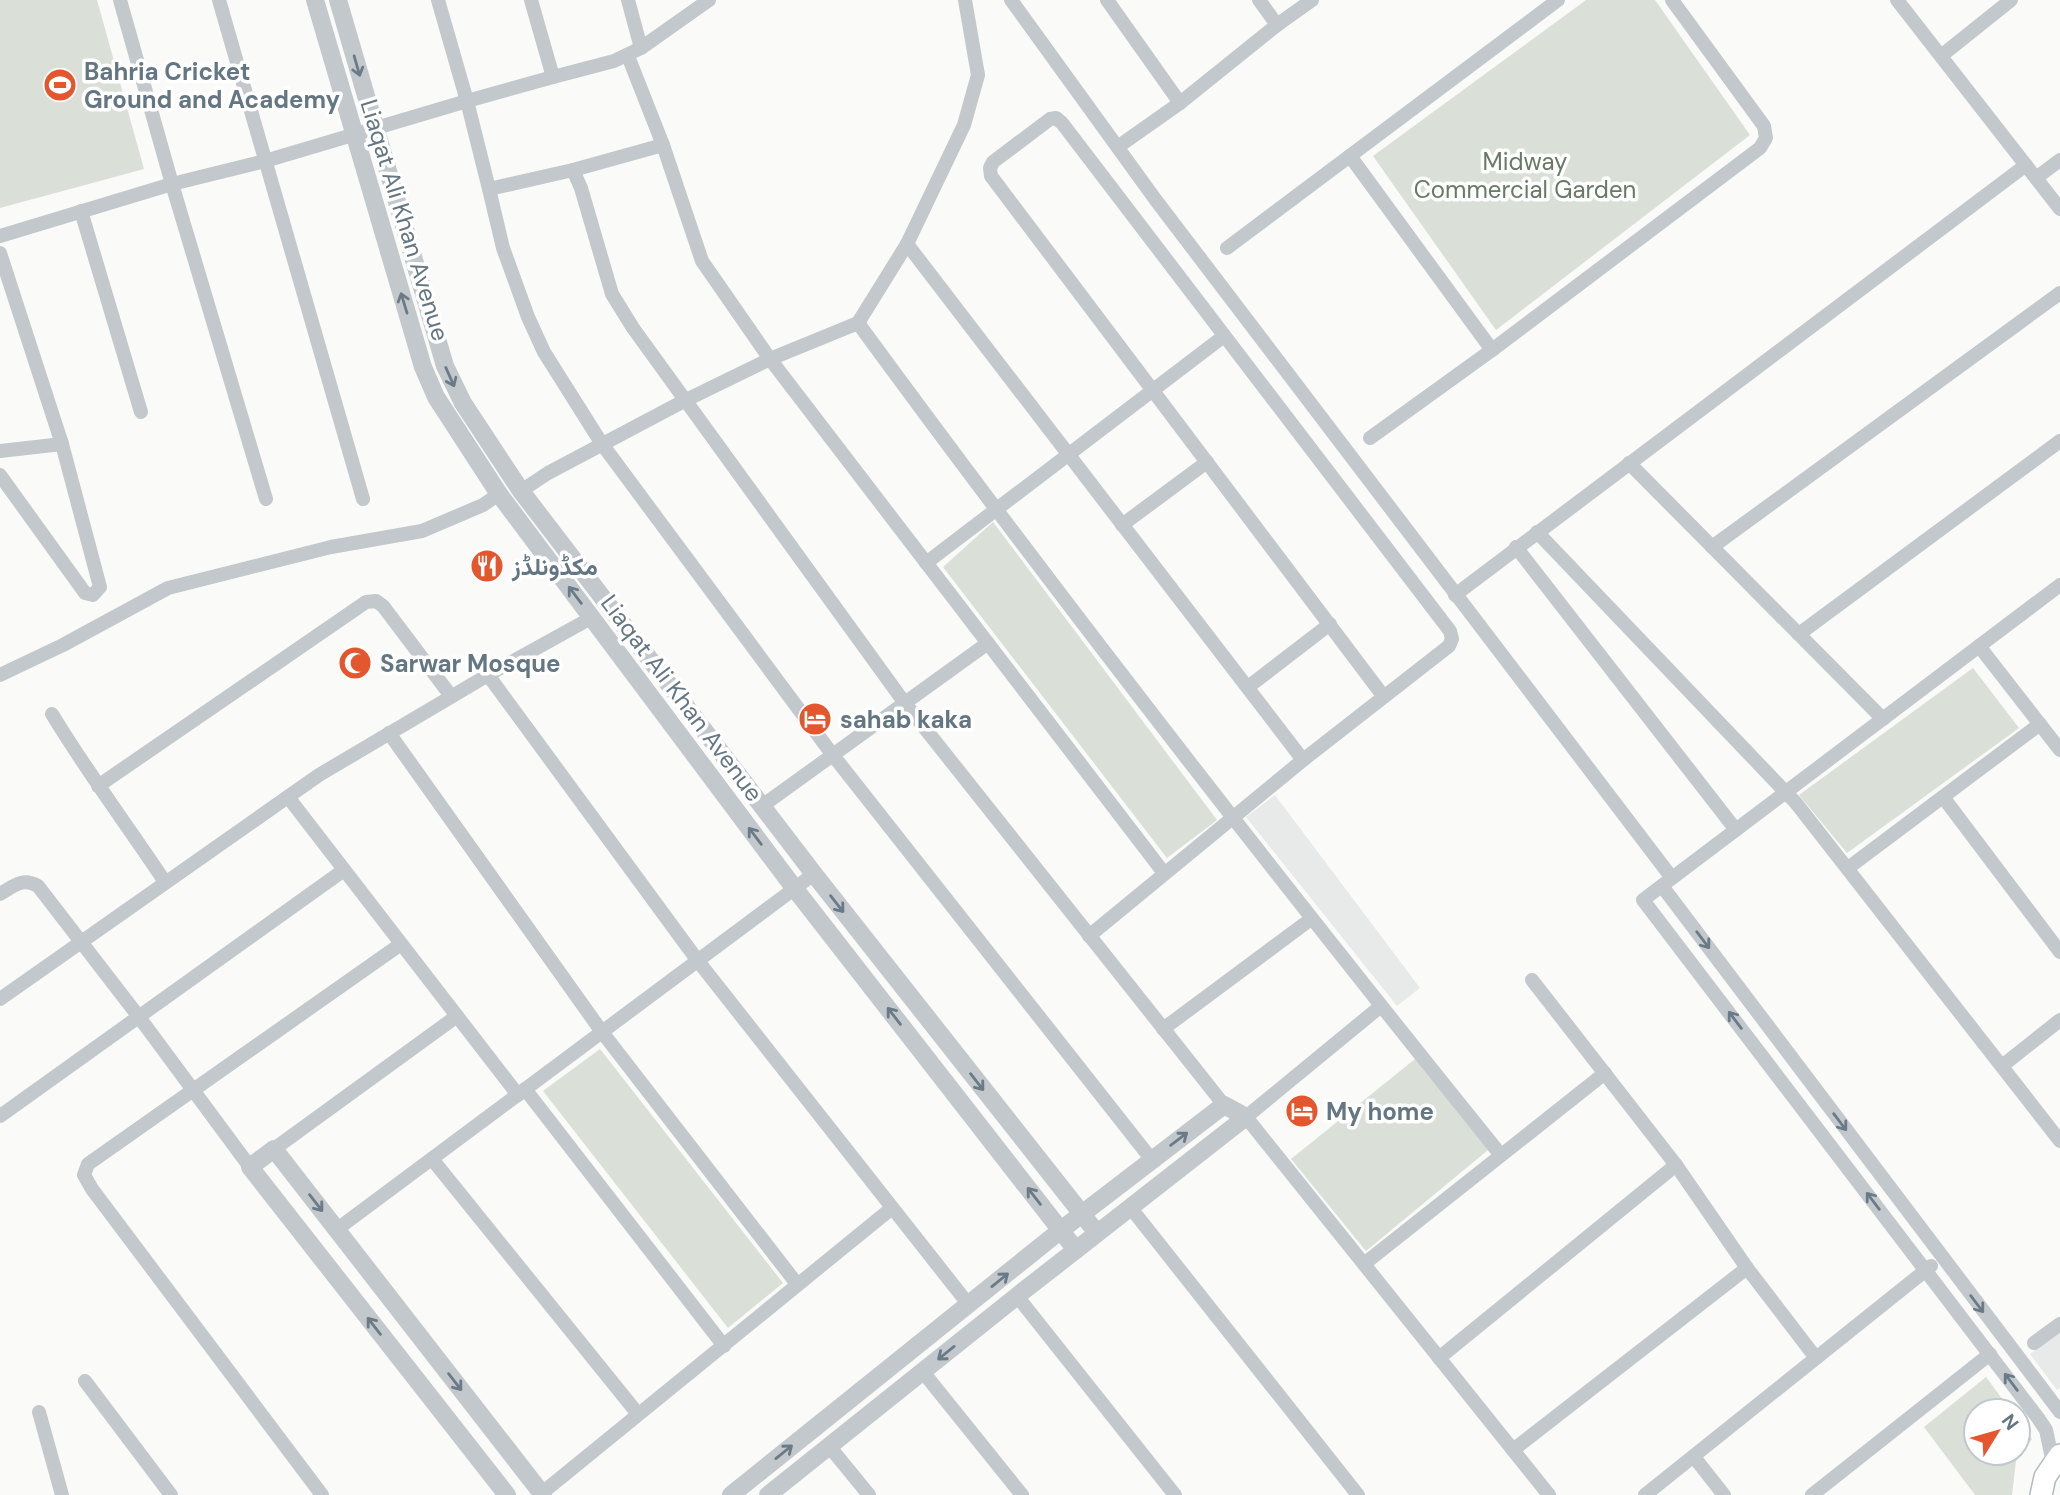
<svg xmlns="http://www.w3.org/2000/svg" width="2060" height="1495" font-family="'DM Sans',Vazirmatn,sans-serif">
	<style>
		.built { fill: #e8e9e9 }
		.green { fill: #dadfd7 }
		.lines { fill: none; stroke-linecap: round; stroke-linejoin: round }
		.secondary-casing { stroke: #b3babf; stroke-width: 24 }
		.minor { stroke: #c3c8cc; stroke-width: 14 }
		.tertiary { stroke: #c3c8cc; stroke-width: 18 }
		.secondary { stroke: #fff; stroke-width: 21 }
		.oneway { stroke: #6a7a87 }
		.labels { text-anchor: middle; dominant-baseline: central; stroke-width: 7; stroke-linejoin: round; paint-order: stroke }
		.poi-label { font-size: 24px; font-weight: bold; fill: #657683; stroke: #fff; text-anchor: start }
		.park-label { font-size: 24px; fill: #687a64; stroke: #fff }
		.street-label { font-size: 24px; fill: #657683; stroke: #fff }
	</style>
	<rect width="100%" height="100%" fill="#fafaf8"/>
	<g class="built">
		<path d="M1275,795L1420,988L1397,1006L1246,817Z"/>
		<path d="M2060,1331V1388L2057,1390L2030,1354Z"/>
	</g>
	<g class="green">
		<path d="M0,0H97L144,169L0,208Z"/>
		<path d="M1586,0H1655L1750,135L1496,330L1373,156Z"/>
		<path d="M993,522L1217,820L1167,858L943,567Z"/>
		<path d="M1973,668L2019,728L1847,853L1799,795Z"/>
		<path d="M600,1049L783,1283L728,1328L543,1091Z"/>
		<path d="M1415,1059L1488,1150L1366,1251L1291,1159Z"/>
		<path d="M1986,1377L2011,1411H1976V1453H2018V1420L2032,1439L2016,1461L2012,1495H1975L1924,1427Z"/>
	</g>
	<g class="lines">
		<defs>
			<path id="secondary" d="M2041,1495L2045,1477L2060,1455"/>
		</defs>
		<use href="#secondary" class="secondary-casing"/>
		<g class="minor">
			<path d="M120,0L172,184L266,499"/>
			<path d="M219,0L363,499"/>
			<path d="M438,0L467,101L553,77"/>
			<path d="M531,0L553,77L614,61L641,48"/>
			<path d="M628,0L641,48L709,0"/>
			<path d="M1011,0L1155,199L1672,878"/>
			<path d="M1107,0L1180,103"/>
			<path d="M1897,0L2060,209"/>
			<path d="M1277,25L1312,0"/>
			<path d="M628,56L663,145"/>
			<path d="M1941,56L2011,0"/>
			<path d="M1119,146L1180,103L1277,25L1259,0"/>
			<path d="M1350,156L1492,350"/>
			<path d="M573,170L581,188L612,294L633,328L904,702L1224,1105"/>
			<path d="M2036,178L2060,160"/>
			<path d="M489,189L503,248L528,317L544,352L602,444L832,754L1152,1160"/>
			<path d="M81,211L141,412"/>
			<path d="M0,236L172,184L265,161L467,101L489,189L573,170L663,145L702,261L770,359L1164,873"/>
			<path d="M907,244L1303,760"/>
			<path d="M1227,248L1558,0"/>
			<path d="M0,253L62,444L100,587L93,595L85,593L0,475"/>
			<path d="M858,323L907,244L964,125L978,75L965,0"/>
			<path d="M1370,438L1492,350L1760,148L1766,138L1764,126L1672,0"/>
			<path d="M0,451L62,444"/>
			<path d="M1629,463L1883,719"/>
			<path d="M521,491L548,473L684,401L770,359L858,323C1065,606 1280,881 1500,1154"/>
			<path d="M1122,525L1207,462"/>
			<path d="M1537,532L1796,803L2060,1141"/>
			<path d="M1516,547L1736,830"/>
			<path d="M1712,547L2060,293"/>
			<path d="M926,563L1224,336"/>
			<path d="M1455,595L2026,165"/>
			<path d="M1799,634L2060,441"/>
			<path d="M1979,646L2060,750"/>
			<path d="M0,675L63,645L168,588L331,547L422,531L483,505L499,494"/>
			<path d="M488,675L698,961L969,1305"/>
			<path d="M1248,687L1330,624"/>
			<path d="M52,714C87,772 128,826 165,882"/>
			<path d="M389,733L602,1032L797,1284"/>
			<path d="M98,786L366,602L376,601L383,606L451,696"/>
			<path d="M288,797L518,1095"/>
			<path d="M1943,797L2060,952"/>
			<path d="M762,806L988,643"/>
			<path d="M1848,868L2040,724"/>
			<path d="M1662,886L2060,1412"/>
			<path d="M0,894C14,886 22,877 38,886L139,1017L250,1167"/>
			<path d="M1089,936L1303,760L1449,646L1452,639L1450,631L1062,123L1056,118L1050,119L993,162L990,168L991,176L1384,697"/>
			<path d="M1532,980L1676,1165L1747,1268L1816,1358"/>
			<path d="M0,999L319,775L488,675L591,618"/>
			<path d="M1381,1006L1246,1117L1549,1495"/>
			<path d="M1163,1029L1311,919"/>
			<path d="M2002,1066L2060,1020"/>
			<path d="M525,1089L724,1346"/>
			<path d="M0,1116L344,870"/>
			<path d="M274,1149L457,1016"/>
			<path d="M432,1159L638,1414"/>
			<path d="M1130,1207L1358,1495"/>
			<path d="M336,1230L814,874"/>
			<path d="M1364,1264L1605,1073"/>
			<path d="M1017,1296L1175,1495"/>
			<path d="M2034,1343L2060,1324"/>
			<path d="M1439,1358L1676,1165"/>
			<path d="M923,1372L1022,1495"/>
			<path d="M85,1381L171,1495"/>
			<path d="M39,1412L62,1495"/>
			<path d="M829,1446L869,1495"/>
			<path d="M1513,1450L1747,1268"/>
			<path d="M1694,1457L1724,1495"/>
			<path d="M2053,1463L2046,1430L2038,1418L1643,900L2060,585"/>
			<path d="M542,1493L892,1208"/>
			<path d="M322,1495L92,1189L84,1175L88,1164L401,944"/>
			<path d="M1645,1495L1931,1266"/>
			<path d="M1812,1495L1990,1354"/>
		</g>
		<g class="tertiary">
			<path d="M315,0L423,367L436,397L499,494L795,889L1076,1250"/>
			<path d="M338,0L445,366L463,403L521,491L814,874L1097,1233"/>
			<path d="M507,1495L250,1167L274,1149L543,1495"/>
			<path d="M731,1495L1061,1230L1224,1105L1246,1117L1017,1296L768,1495"/>
		</g>
		<use href="#secondary" class="secondary"/>
	</g>
	<defs><path id="oneway-shaft" d="M-6 0H5M1.5-3L5.5 0L1.5 3" fill="none" stroke-width="1.6" stroke-linecap="round" stroke-linejoin="round" transform="scale(1.75)"/></defs>
	<g class="oneway">
		<use href="#oneway-shaft" transform="translate(357 66) rotate(74)"/>
		<use href="#oneway-shaft" transform="translate(404 303) rotate(-107)"/>
		<use href="#oneway-shaft" transform="translate(450 377) rotate(66)"/>
		<use href="#oneway-shaft" transform="translate(575 595) rotate(-127)"/>
		<use href="#oneway-shaft" transform="translate(755 836) rotate(-127)"/>
		<use href="#oneway-shaft" transform="translate(837 904) rotate(52)"/>
		<use href="#oneway-shaft" transform="translate(1703 940) rotate(53)"/>
		<use href="#oneway-shaft" transform="translate(894 1016) rotate(-128)"/>
		<use href="#oneway-shaft" transform="translate(1735 1020) rotate(-127)"/>
		<use href="#oneway-shaft" transform="translate(977 1082) rotate(52)"/>
		<use href="#oneway-shaft" transform="translate(1840 1122) rotate(53)"/>
		<use href="#oneway-shaft" transform="translate(1179 1139) rotate(-37)"/>
		<use href="#oneway-shaft" transform="translate(1034 1196) rotate(-128)"/>
		<use href="#oneway-shaft" transform="translate(1873 1201) rotate(-127)"/>
		<use href="#oneway-shaft" transform="translate(316 1203) rotate(52)"/>
		<use href="#oneway-shaft" transform="translate(1000 1280) rotate(-39)"/>
		<use href="#oneway-shaft" transform="translate(1977 1304) rotate(53)"/>
		<use href="#oneway-shaft" transform="translate(374 1326) rotate(-128)"/>
		<use href="#oneway-shaft" transform="translate(946 1353) rotate(141)"/>
		<use href="#oneway-shaft" transform="translate(455 1382) rotate(52)"/>
		<use href="#oneway-shaft" transform="translate(2011 1382) rotate(-127)"/>
		<use href="#oneway-shaft" transform="translate(784 1452) rotate(-39)"/>
	</g>
	<defs>
		<symbol id="stadium-disc" viewBox="-11 -11 22 22"><circle r="9.5" fill="#e4572e" stroke="#fff"/><path d="M0-5a6.5 5 0 1 0 0 10a6.5 5 0 1 0 0-10ZM-3.5-1.8h7v3.6h-7Z" fill="#fff"/></symbol>
		<symbol id="restaurant-disc" viewBox="-11 -11 22 22"><circle r="9.5" fill="#e4572e" stroke="#fff"/><path d="M-5-6h1v4h1v-4h1v4h1v-4h1v5L-1.5 .5V6h-2V.5L-5-1ZM5-6V6H3V1.5H1.5Q1.5-4 5-6Z" fill="#fff"/></symbol>
		<symbol id="mosque-disc" viewBox="-11 -11 22 22"><circle r="9.5" fill="#e4572e" stroke="#fff"/><path d="M3.5-4.9A6 6 0 1 0 3.5 4.9A5 5 0 1 1 3.5-4.9Z" fill="#fff"/></symbol>
		<symbol id="hotel-disc" viewBox="-11 -11 22 22"><circle r="9.5" fill="#e4572e" stroke="#fff"/><path d="M-6-4.5h1.5V1H6V5H4.5V3h-9V5H-6ZM-4 0a1.8 1.8 0 1 1 3.6 0ZM.5 0V-2.5h3Q6-2.5 6 0Z" fill="#fff"/></symbol>
	</defs>
	<g fill-rule="evenodd">
		<use href="#stadium-disc" x="41" y="66" width="38" height="38"/>
		<use href="#restaurant-disc" x="468" y="547" width="38" height="38"/>
		<use href="#mosque-disc" x="336" y="644" width="38" height="38"/>
		<use href="#hotel-disc" x="796" y="700" width="38" height="38"/>
		<use href="#hotel-disc" x="1283" y="1092" width="38" height="38"/>
	</g>
	<g class="labels">
		<g class="poi-label">
			<text x="84" y="71">Bahria Cricket<tspan x="84" dy="28">Ground and Academy</tspan></text>
			<text x="512" y="566">مکڈونلڈز</text>
			<text x="380" y="663">Sarwar Mosque</text>
			<text x="840" y="719">sahab kaka</text>
			<text x="1326" y="1111">My home</text>
		</g>
		<g class="park-label">
			<text x="1525" y="161">Midway<tspan x="1525" dy="28">Commercial Garden</tspan></text>
		</g>
		<g class="street-label">
			<text transform="translate(405 220) rotate(73)">Liaqat Ali Khan Avenue</text>
			<text transform="translate(682 698) rotate(53)">Liaqat Ali Khan Avenue</text>
		</g>
	</g>
	<g transform="translate(1997 1432) rotate(53)"><circle r="33" fill="#ffffff" stroke="#c1c8cd" stroke-width="2"/>
	<path d="M0-5L12 26L0 18L-12 26Z" fill="#e4572e"/>
	<text y="-10" font-size="19" font-weight="bold" text-anchor="middle" fill="#657683">N</text>
	</g>
</svg>
